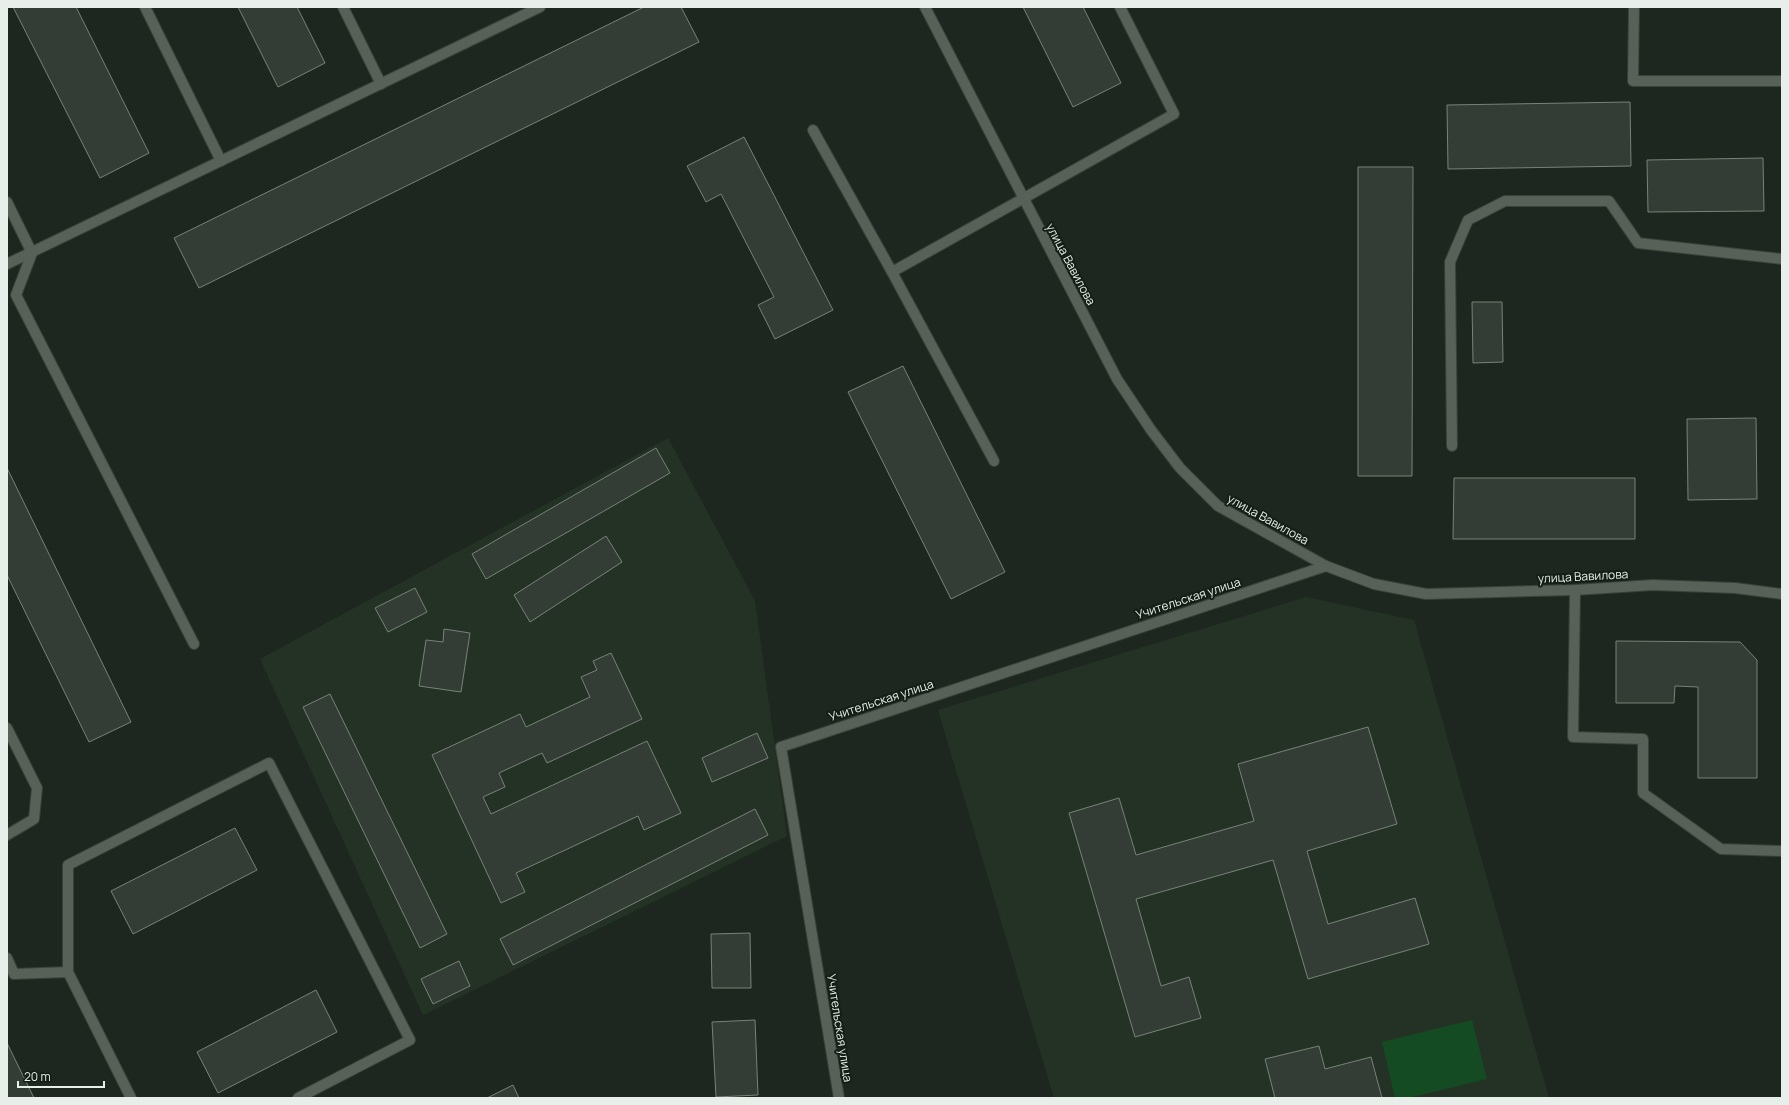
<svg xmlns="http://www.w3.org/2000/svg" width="1789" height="1105" font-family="Manrope,sans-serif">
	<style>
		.built { fill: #243226 }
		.green { fill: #144b23 }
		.building { fill: #343d35; stroke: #778278 }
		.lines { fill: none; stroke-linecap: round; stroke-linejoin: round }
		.minor-casing { stroke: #39413a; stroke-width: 12 }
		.minor { stroke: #576158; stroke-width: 10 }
		.labels { text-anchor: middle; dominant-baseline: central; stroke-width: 4; stroke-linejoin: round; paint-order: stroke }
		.street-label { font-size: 12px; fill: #e8eee9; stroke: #151e16 }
	</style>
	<rect width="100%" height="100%" fill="#1e271f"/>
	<g class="built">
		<path d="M668,438L755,601L787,836L423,1015L260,659Z"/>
		<path d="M1306,597L1414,620L1549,1098H1054L938,710Z"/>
	</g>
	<path class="green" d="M1472,1020L1487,1079L1408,1098H1395L1382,1042Z"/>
	<g class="building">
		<path d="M13,7H76L149,153L100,178Z"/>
		<path d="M238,7H297L325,63L278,87Z"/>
		<path d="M644,7H681L699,42L199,288L174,238Z"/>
		<path d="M1023,7H1083L1121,83L1073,107Z"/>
		<path d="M1630,102L1631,166L1448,169L1447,105Z"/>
		<path d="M744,137L833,310L775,339L758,305L774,297L721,194L706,202L687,166Z"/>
		<path d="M1763,158L1764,211L1648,212L1647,160Z"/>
		<path d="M1358,167H1413L1412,476H1358Z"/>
		<path d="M1472,302H1502L1503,362L1473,363Z"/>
		<path d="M903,366L1005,572L951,599L848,392Z"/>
		<path d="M1756,418L1757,499L1688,500L1687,419Z"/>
		<path d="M656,448L670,473L486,579L472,554Z"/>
		<path d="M7,468L131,722L89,742L7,575Z"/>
		<path d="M1454,478H1635V539H1453Z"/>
		<path d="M606,536L622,562L530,622L514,595Z"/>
		<path d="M415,588L427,612L388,632L375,608Z"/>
		<path d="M444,629L470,633L461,692L419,686L426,640L443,642Z"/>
		<path d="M1616,641L1740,642L1757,660V778H1698V687L1675,686L1674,703H1616Z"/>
		<path d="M611,653L642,719L547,763L542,753L499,773L505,787L483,797L491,814L647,741L681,813L644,830L638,816L516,873L525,892L501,903L432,755L520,714L526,727L590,697L581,677L597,670L593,661Z"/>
		<path d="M330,694L447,934L420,948L303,707Z"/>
		<path d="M1368,727L1397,824L1307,851L1328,924L1415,898L1429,944L1308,979L1273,860L1136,899L1161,986L1189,977L1201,1018L1135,1037L1069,813L1119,798L1136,855L1254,821L1238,764Z"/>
		<path d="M757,733L768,758L712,782L702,758Z"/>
		<path d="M755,809L768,835L513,965L500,939Z"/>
		<path d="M235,828L257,870L133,934L111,891Z"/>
		<path d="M750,933L751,988H712L711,934Z"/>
		<path d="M459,961L470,986L433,1004L421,979Z"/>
		<path d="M316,990L337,1032L218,1093L197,1052Z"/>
		<path d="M755,1020L758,1095L716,1097L712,1022Z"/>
		<path d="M7,1043L34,1098H7Z"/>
		<path d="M1319,1046L1325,1069L1371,1057L1382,1098H1275L1265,1059Z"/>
		<path d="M513,1085L519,1098H487Z"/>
	</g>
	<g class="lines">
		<defs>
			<g id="minor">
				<path d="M145,7L221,161"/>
				<path d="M343,7L381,84"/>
				<path d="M925,7L1117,379L1151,430L1180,468L1218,506L1326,566L1374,584L1426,594L1575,590L1653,585L1735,588L1782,594"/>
				<path d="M1634,7L1633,81H1782"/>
				<path d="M813,130L892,272L1174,114L1120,7"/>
				<path d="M7,202L32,253L16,295L194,644"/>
				<path d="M7,264L540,7"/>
				<path d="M892,272L994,461"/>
				<path d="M1452,446L1450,262L1468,220L1505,201H1609L1638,243L1782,259"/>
				<path d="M1575,590L1573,737L1643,739V793L1721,849L1782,851"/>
				<path d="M7,728L37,788L34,819L7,835"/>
				<path d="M7,958L14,974L68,972L131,1098"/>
				<path d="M68,972V865L269,763L410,1040L298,1098"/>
				<path d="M839,1098L781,747L1326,566"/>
			</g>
		</defs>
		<use href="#minor" class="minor-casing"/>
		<use href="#minor" class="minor"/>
	</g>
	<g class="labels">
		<g class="street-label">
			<text transform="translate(1071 264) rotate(62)">улица Вавилова</text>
			<text transform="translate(1268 519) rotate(29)">улица Вавилова</text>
			<text transform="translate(1583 576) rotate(-3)">улица Вавилова</text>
			<text transform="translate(1188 598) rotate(-18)">Учительская улица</text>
			<text transform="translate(881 700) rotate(-18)">Учительская улица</text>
			<text transform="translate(840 1028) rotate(81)">Учительская улица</text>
		</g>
	</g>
	<rect width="1789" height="1105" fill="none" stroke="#e8eee9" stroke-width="16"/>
	<path d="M18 1081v6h86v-6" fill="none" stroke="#e8eee9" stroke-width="2"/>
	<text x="24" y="1081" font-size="12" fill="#e8eee9" stroke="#151e16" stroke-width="3" paint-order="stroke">20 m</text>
</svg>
